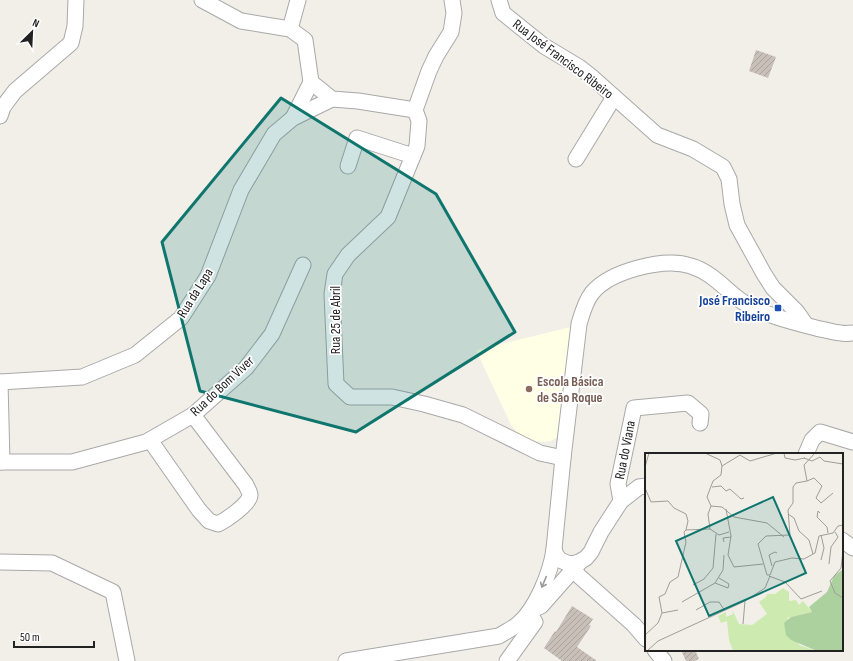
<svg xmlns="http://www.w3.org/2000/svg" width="853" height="661" font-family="'Sofia Sans Condensed',sans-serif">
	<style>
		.education { fill: #ffffe5 }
		.building { fill: url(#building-hatch) }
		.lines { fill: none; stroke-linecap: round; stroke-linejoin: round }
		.minor-casing { stroke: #a9a9a9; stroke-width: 17 }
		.minor { stroke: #fff; stroke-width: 15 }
		.oneway { stroke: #9c9c9c }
		.marked { fill: #0f766e; fill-opacity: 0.2; stroke: #0f766e; stroke-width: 3; stroke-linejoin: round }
		.transit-dot { fill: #1a4fb4; stroke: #fff; stroke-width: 1.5 }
		.education-dot { fill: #8d6e63; stroke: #fff; stroke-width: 1.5 }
		.labels { text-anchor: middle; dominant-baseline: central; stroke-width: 3.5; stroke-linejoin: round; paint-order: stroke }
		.street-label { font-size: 14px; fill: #222; stroke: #fff }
		.transit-label { font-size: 14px; font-weight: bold; fill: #164399; stroke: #fff; text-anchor: end }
		.education-label { font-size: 14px; font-weight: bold; fill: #785e54; stroke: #fff; text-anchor: start }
		.inset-road { fill: none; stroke: #9f9d99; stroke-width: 1 }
		.view { fill: #0f766e; fill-opacity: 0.15; stroke: #0f766e; stroke-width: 2 }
		.inset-edge { fill: none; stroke: #222; stroke-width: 2 }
	</style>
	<defs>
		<pattern id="building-hatch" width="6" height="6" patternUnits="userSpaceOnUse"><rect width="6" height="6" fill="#c7bfb8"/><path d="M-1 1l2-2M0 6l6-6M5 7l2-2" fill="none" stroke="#aba49e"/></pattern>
	</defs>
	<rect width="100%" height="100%" fill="#f2efe9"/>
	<path class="education" d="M571,327L558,433L556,438L551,441L542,442L535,441L527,439L520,434L512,427L476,350Z"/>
	<g class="building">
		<path d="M756,50L776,57L768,78L749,71Z"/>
		<path d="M572,606L593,619L589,625L591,626L577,647L597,661H562L544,648L555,631L556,632Z"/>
		<path d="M681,650H695L699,659L694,661H686Z"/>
	</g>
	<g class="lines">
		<defs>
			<g id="minor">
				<path d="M202,0L241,21L290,29L305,40L311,82L332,99L358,101L415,110"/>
				<path d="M452,0L454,13L451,32L436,56L429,71L415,110L419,121L417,146L388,217L348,255L335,274L332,294L336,384L350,397H392L424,404L463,415L540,453L563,458"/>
				<path d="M499,0L503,13L544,46L579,67L593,78L657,135L693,149L723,167L729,179L732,204L737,225L764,274L773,288L797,312L806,325"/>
				<path d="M290,29L298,0"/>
				<path d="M0,116L3,107L15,91L71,43L75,26L76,0"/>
				<path d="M293,118L311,82"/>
				<path d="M576,159L614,97"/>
				<path d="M348,166L357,138L413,156"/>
				<path d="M0,382L82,377L135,355L181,318L208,276L241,190L274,134L293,118L332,99"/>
				<path d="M0,382L2,462"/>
				<path d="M150,440L199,510L209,521L218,524C226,520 250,504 250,495C250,492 247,488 246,485L193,415"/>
				<path d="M806,454L812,440L820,432L853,442"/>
				<path d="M0,462H72L146,442L193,415L246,368L272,334L303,265"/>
				<path d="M646,486L639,487L621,501L601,532L591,552L586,558L579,562L572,564L567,563L560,560L556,555L554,549L563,458L579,324C582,314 585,302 592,293C610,271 664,257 691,266C711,272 724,288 740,300C759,314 797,323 820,329C827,330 834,333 841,333C845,334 849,333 853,333"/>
				<path d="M621,501L618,484L634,408L688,403L701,414L700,423"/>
				<path d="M842,540L853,548"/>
				<path d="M0,562L52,563L113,592L127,661"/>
				<path d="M567,563L579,576L634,625L646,639"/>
				<path d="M535,609L541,606L579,563"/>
				<path d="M655,650L664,661"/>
				<path d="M346,661L499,636C505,632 512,629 518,624C536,609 551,572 554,549"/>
				<path d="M507,661L535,622L529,612"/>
			</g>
		</defs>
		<use href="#minor" class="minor-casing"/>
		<use href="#minor" class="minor"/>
	</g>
	<defs><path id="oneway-shaft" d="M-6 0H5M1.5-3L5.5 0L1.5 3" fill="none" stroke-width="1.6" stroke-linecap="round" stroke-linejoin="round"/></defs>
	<use class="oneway" href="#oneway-shaft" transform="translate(544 582) rotate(113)"/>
	<path class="marked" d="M281,98L436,194L515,332L356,432L200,391L162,242Z"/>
	<rect class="transit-dot" x="774" y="304" width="8" height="8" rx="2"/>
	<circle class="education-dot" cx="529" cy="389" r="4"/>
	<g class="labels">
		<g class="street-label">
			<text transform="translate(563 59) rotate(37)">Rua José Francisco Ribeiro</text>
			<text transform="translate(195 293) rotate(-58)">Rua da Lapa</text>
			<text transform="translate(335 320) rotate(-90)">Rua 25 de Abril</text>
			<text transform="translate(222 386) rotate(-43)">Rua do Bom Viver</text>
			<text transform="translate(625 450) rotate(-79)">Rua do Viana</text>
		</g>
		<g class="transit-label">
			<text x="770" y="300">José Francisco<tspan x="770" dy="16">Ribeiro</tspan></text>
		</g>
		<g class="education-label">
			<text x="537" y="381">Escola Básica<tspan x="537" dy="16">de São Roque</tspan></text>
		</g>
	</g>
	<g transform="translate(645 453)">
		<rect width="198" height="198" fill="#f2efe9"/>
		<path d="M138,135L144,139V148L151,147L154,152L158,148L167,159L142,165L154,192L172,198H88L84,187L82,168L76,170L73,163L81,159V164L88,161L87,156L94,171L107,172L122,161L114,149L122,143L121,141H130Z" fill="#cdebb0"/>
		<path d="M198,110V198H172L146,187L141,182L139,170L146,164L167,159L164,154L182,139L189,123L197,117Z" fill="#add19e"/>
		<path class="inset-road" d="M60,0L75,7L77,13L76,22L68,28L62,44L66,53L77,54L89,64L122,70L139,84M139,0L140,5L150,7L160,5M170,0L159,12L162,28L151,30L148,34V50L143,57L145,82L121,83L113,91L122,122H125L130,109L147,105L159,106L170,100L174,83L188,80L193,73L198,72M159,5L167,8L175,4L179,8L198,11M77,13L95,2L105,8L132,0M0,14L4,0M162,28L169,25L177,33L171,45L176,50L188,40M67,34L76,33L81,38L85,36L96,46L99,45M0,35L6,49L23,48L29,55L41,61L43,68L41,77L65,76M66,53L63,61L65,76L74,82L84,79M81,56L86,83L83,102L89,114L118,111M175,60L173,58L172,64L182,74L183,80M143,61L149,65L154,78L164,87L168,101M79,89L78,85L86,84M198,98L196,115L185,128L190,140L198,145M176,107L179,95L176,82M184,111L186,94L193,84L190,79M127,113L124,102L130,99L132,100M124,123L140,129L156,146L177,138M70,130L83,135L84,131L74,125M48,132L59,126L68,115L71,81M37,149L70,130L78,117L79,102M51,157L65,149H74L80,158M17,160L33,157M98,171L100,148M0,182L13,170L17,160L14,144L20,141L25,129L33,124L41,89L39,79L41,77M2,198L13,188L100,148L120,135L125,123"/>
		<path class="view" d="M128,44L161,120L64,163L31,88Z"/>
		<rect width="198" height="198" class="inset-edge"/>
	</g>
	<g transform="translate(32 32) rotate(24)" stroke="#ffffff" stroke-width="3" paint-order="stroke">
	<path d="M0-3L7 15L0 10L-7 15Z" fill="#222222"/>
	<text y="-6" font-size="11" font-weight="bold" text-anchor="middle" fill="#222222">N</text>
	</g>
	<path d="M14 641v6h80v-6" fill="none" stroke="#222222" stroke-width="2"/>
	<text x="20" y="641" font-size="12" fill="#222222" stroke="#ffffff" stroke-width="3" paint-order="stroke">50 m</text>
</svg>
